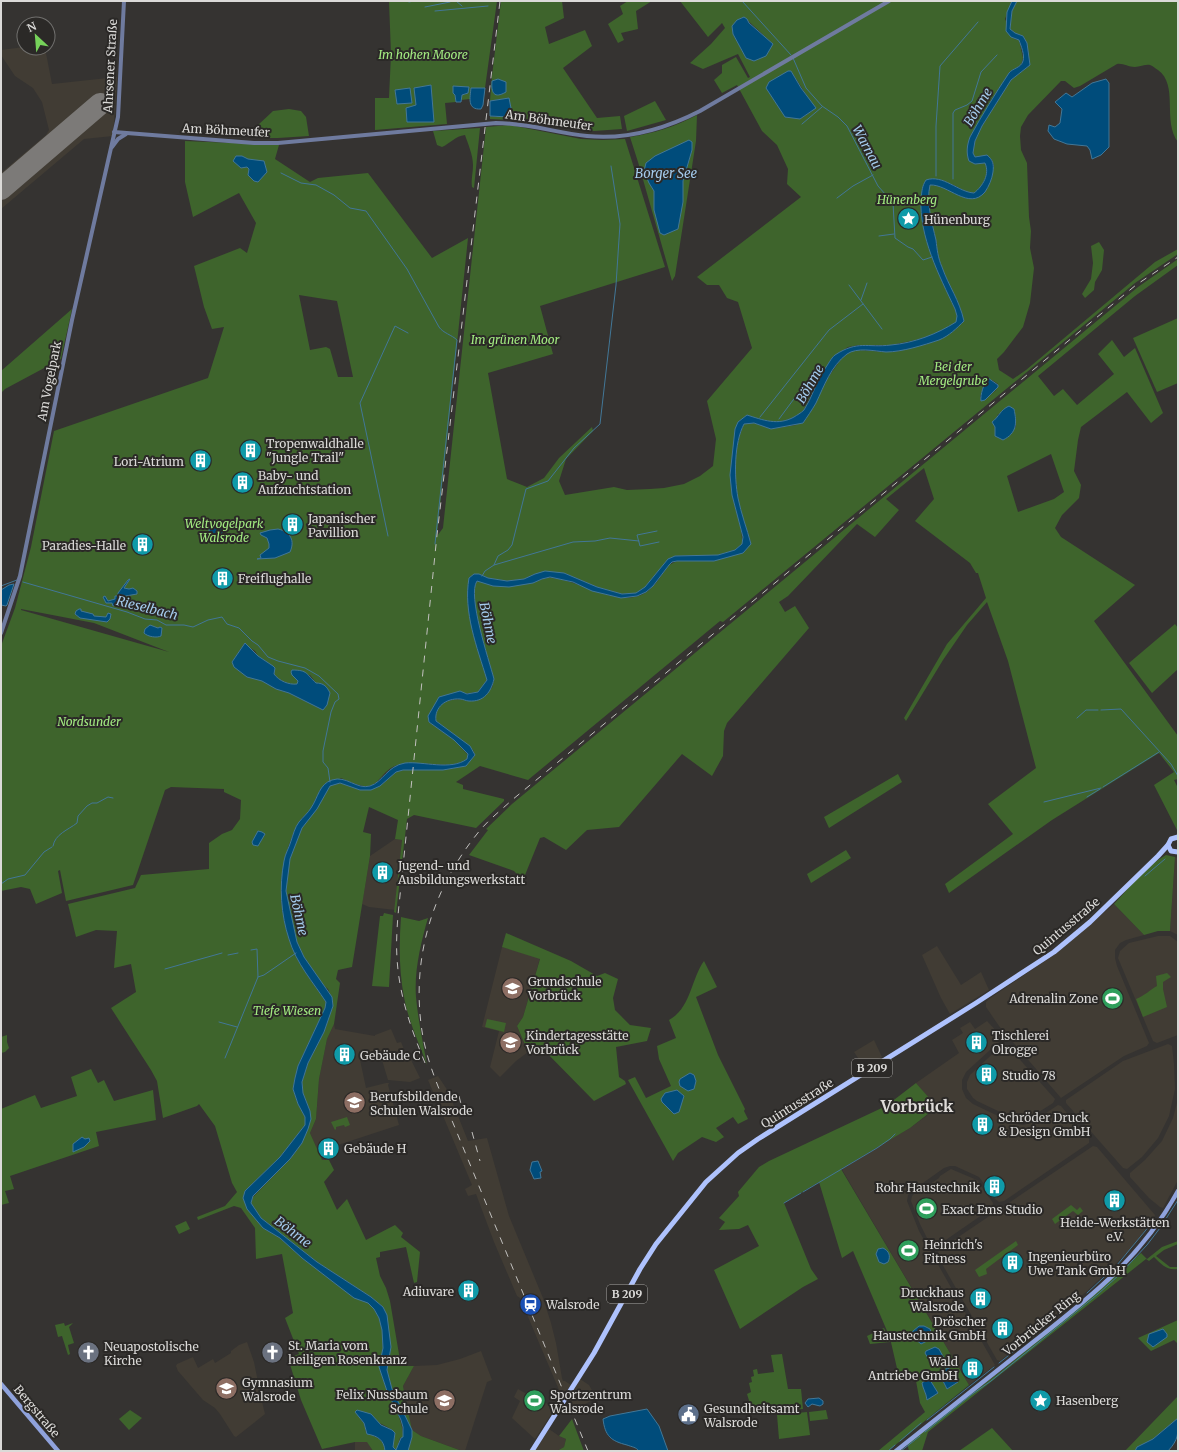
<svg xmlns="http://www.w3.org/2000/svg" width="1179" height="1452" font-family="Merriweather,serif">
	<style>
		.built { fill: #413c34 }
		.green { fill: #3e642c; fill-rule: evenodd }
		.water { fill: #004c7b; stroke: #427797 }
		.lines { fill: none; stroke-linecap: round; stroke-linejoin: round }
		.stream { stroke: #427797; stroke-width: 1 }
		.runway { stroke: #7c7a78; stroke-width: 22 }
		.tertiary { stroke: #6f7b9f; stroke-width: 4 }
		.secondary { stroke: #8fa2dc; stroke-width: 4.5 }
		.primary { stroke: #aec2fd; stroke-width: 5 }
		.rail { stroke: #c2c1bf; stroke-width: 1; stroke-dasharray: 7 7; stroke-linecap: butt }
		.labels { text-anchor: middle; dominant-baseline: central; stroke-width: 4; stroke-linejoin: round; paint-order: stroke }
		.shield { fill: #2b2927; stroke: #a6a5a3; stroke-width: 1 }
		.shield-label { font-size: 11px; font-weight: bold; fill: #dbdad8 }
		.park-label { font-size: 12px; font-style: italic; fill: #a2eb81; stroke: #2b2927 }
		.street-label { font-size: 12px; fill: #dbdad8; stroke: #2b2927 }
		.poi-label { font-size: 12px; fill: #dbdad8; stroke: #2b2927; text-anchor: start }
		.water-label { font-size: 13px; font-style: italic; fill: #a4cbed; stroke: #2b2927 }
		.district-label { font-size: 16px; font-weight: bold; fill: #dfdcd9; stroke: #2b2927 }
	</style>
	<rect width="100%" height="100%" fill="#353331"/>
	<g class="built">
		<path d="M24,47V48H45L52,84L117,77L113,136L84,139L1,209V173L46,135L49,130L42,102L33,88L15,76L1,55V50Z"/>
		<path d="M395,839L402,840L395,910L369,907L362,904L370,856Z"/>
		<path d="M1175,857L1178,858V935L1170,931Z"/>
		<path d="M1114,904L1144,935L1126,940L1120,943L1115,950V958L1117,966L1149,1043L1147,1046L1124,1056L1061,1098L999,1026L986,1007V1002L989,999L1058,952Z"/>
		<path d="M1158,936H1170L1178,942V1035L1157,1043L1153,1041L1118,958L1120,951L1129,943Z"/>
		<path d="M937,946L961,985L981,972L989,990L950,1014L941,998L922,955Z"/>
		<path d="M502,947L540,958L523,1017L517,1026L528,1052L516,1061L500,1077L490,1067L499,1031L482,1027Z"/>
		<path d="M987,1021L1001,1036V1040L966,1072L962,1080V1089L966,1098L973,1104L1015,1124L1023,1125L1031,1123L1058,1105L1061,1106L1089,1139V1143L1004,1201L999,1202L995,1199L979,1177L955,1166H950L944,1168L913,1190L908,1195L907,1201L919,1231L995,1365L969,1385L841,1168L910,1128L937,1108L916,1083L959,1053L952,1040L963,1033L960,1028L970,1022L975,1029Z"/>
		<path d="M334,1024L335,1029L375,1036V1035L391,1029L397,1043L401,1042L407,1057L409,1056L420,1078L410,1082L388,1080L379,1050L359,1055L366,1088L386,1083H389L388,1085L399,1125L338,1145L340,1152L328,1156L329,1160L322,1161L310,1133L316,1119L319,1079L327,1039Z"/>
		<path d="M874,1040L882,1057L864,1067L854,1052Z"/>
		<path d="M1003,1044L1007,1045L1055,1099L1053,1103L1028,1119L1017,1120L977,1101L973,1098L967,1089V1082L970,1075Z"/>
		<path d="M1168,1044L1172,1046L1174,1064L1175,1089L1169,1116L1158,1138L1142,1157L1127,1169L1123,1168L1066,1103V1100L1123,1061Z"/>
		<path d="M438,1076L448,1091L468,1141L487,1138L509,1216L543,1298L551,1323L556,1343L562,1378L563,1381H565L571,1385L562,1397L520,1298L517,1296L494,1242L476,1194L468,1196L465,1189L472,1185L428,1080Z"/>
		<path d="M1178,1099V1180L1163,1208L1160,1207L1149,1198L1130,1177V1173L1145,1160L1162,1141L1173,1118Z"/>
		<path d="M1093,1146L1097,1147L1155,1215L1154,1219L1128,1252L1086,1292L1000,1361L997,1360L937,1255L939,1250Z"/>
		<path d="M951,1169L977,1180L993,1203L992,1208L937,1246H933L930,1244L920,1224L911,1201L912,1196L915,1193L923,1189L939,1178L940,1176Z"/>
		<path d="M247,1342L254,1362L262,1402L265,1414L236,1437L234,1436L220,1414L215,1408L203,1400L178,1371L176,1366L177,1364L193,1357L198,1368L213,1359L215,1363L231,1353V1351L239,1345Z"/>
		<path d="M481,1351L492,1380L487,1382L465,1451H462L421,1436L412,1430L403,1386L414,1366L437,1365L460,1359Z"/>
		<path d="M580,1379L589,1385L593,1392L590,1394L593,1400L573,1410L569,1399Z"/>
		<path d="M518,1389L525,1393L537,1390L545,1402L552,1408V1413L535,1439L512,1418L520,1401L514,1397Z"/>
		<path d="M549,1429L559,1436L566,1439L564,1447L557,1451H535Z"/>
		<path d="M355,1442H368L373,1451H355Z"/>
	</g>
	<g class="green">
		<path d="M389,1H497L485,88H471L470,99L461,100L462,95L466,94L455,95L456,102L445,103L447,124L375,130V98H389L391,54Z"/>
		<path d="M501,1H562L564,18L545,27L549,44L585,30L592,46L563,68L597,118L620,116L622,129L594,131L521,118L510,120L490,119V116L496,117L509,98L490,101L492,76Z"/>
		<path d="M628,1H652L636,11L638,29L621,33L624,40L618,43L608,24L623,14L620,6Z"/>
		<path d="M680,1H1012L1005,19L1014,39L1019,40L1023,58L1021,65L1010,72L991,100L970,137L967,150L968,158L975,164L985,163C988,170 987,175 984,181C975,203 965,189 951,184C943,182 934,182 926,180L928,243L940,277L955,309L957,316V322L941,332L916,340L891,345H859L848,347L833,357L818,379L803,412L790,419L777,423L764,421L747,415L738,422C734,445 729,469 732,492C734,510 743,526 742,544L735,550L718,555L675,556L668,559L645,587L636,593L622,594L597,587L564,573L535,574L524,579L507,581L488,578L479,574H474L469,578L487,680L478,692L439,697L429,722L454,740L468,755L467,759C450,771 422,760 403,764C400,764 394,766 391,768C382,773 377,788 364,786C356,785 348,781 341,778C333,783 325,788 319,794C315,798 314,803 312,808C308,813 301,818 298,824C279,861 276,899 289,939C296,963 313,982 326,1002L325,1008L298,1066L295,1078L293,1089L298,1104L305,1117V1125L280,1157L245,1191L243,1198L263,1228L280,1238L302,1258L354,1297L368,1303L374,1309L379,1318L382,1330L383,1348L381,1360L379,1361C380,1371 387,1392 392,1402C398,1415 403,1423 403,1437L400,1438L396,1451L392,1447L395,1433C387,1424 369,1419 358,1416L364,1423L366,1432C376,1438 384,1438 385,1451H373L367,1442H355L322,1449L301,1400L288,1358L299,1354L285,1318L293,1313L282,1254L256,1259L255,1228L241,1208L234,1206L198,1220L197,1217L225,1206L237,1192L232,1183L215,1126L199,1104L197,1106L163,1118L157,1081L151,1070L111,1008L136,992L131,964L114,968L117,931L96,930L76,937L68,904L135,888L141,875L209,869V843L222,834L232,830L240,819L241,800L224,792V789L171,787L165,790L133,885L66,901L60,870L58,871L62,893L36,904L30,889L21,887L1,891V646L15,608L31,547L54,431L208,378L224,327L212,329L204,307L194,266L240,248L247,253L256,223L239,193L193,217L185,182V141L279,145L275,159L310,182L318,178L368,173L432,258L468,238L437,536L443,528L486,127L510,125L581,139L602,140L625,139L665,267L540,306L553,354L488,373L507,479L527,487L544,478L559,458L592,427L593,431L566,459L559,481L565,495L614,487L627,490L650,489L664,488L684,484L700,476L713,466L716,439L707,401L752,348L738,302L727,298L719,285H707L697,277L801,197L787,184L788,169L777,145L762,131L737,85L722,93L714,80L722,73V65L736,57L748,78L750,77L738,54L703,69L690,63L711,44L725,28L722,23L708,37ZM744,17L773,44L746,58L733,34L732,26L741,18ZM791,71L807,96L813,110L802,118L785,117ZM299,295L337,301L353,377H338L330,349L326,347L310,350ZM21,609L94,623L169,652L21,610ZM244,644L255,651L258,656L270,664L275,668L274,674C279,681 289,685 297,684L298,681L292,675H310L316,683L325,686L330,693L327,705L323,710L289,693L276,689L232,662Z"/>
		<path d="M1017,1H1178V142C1162,121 1179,85 1158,70C1156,69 1153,66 1150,65C1146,64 1140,67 1135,67C1128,67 1123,63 1117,64L1080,86L1074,88L1065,81H1061L1028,115L1021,127L1020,136L1021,150L1027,163L1029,217L1031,231L1030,248L1034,268L1030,303L1023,327L1004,352L997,359L999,370L1013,379L1026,370L1155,262L1178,249V254L1135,283L723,622L720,621L528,780L480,766L456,782L463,785V789L504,799V801L476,828L414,815L407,819L396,913L394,912L402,840L395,839L398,820L369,807L363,832L371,834L370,856L352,967L338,970L336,979L340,983L334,1024L327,1039L319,1079L316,1119L310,1133L322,1160H329L334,1170L324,1182L337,1210L347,1199L366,1240L395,1225L403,1233L401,1237L420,1252L417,1282L414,1283L406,1247L380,1252V1257L376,1258L380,1276L386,1288L390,1301L401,1366H414L403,1386L412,1430L421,1436L462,1451H408L412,1437V1430L392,1389L387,1370L391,1347L383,1307L371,1297L317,1262L261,1218L251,1203L253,1197L290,1159L302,1143L310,1111L303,1093L302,1082L308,1063L324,1032L333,1006V1002L328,989L320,982L304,957L297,942L286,891L290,859L302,827L330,786L340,783L360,790L380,786L396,772L403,770H443L466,766L475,755L473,750L436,721C433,701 454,697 468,701L492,688L494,679C489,660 467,595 477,581C484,581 489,585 495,585C507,586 520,585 531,583C538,582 544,577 552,578C580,580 618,609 645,593C655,587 662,574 669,565L677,561H714L751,543C747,529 741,513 738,498C734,476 734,444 744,424L754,423L771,429L796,425L815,403L825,382L841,359L847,354L852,351L858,350L887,352L900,351L964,321C959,299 949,287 942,267C938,258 937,249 936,240C932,223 925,202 930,185C940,184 949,191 958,195C962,198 969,198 974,199L994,166L992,160L987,155L975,158L973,153L975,141L982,126L1011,80L1030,65L1027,43L1023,36L1015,33L1010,29L1012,11ZM992,380L998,384L996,390L985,400L980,397L984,386Z"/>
		<path d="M655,101L666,120L627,131L624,116Z"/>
		<path d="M289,109L301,111L306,117L309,136L278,138H253L257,126L273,111Z"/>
		<path d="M697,115L696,141L675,276L672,281L638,162L630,137C655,133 674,127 697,115ZM692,150L683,181V202L654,210V191Z"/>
		<path d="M480,128L474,188L472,187C471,179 473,173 473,165C473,155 468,144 465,135C455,136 451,143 442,147L437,145L433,131Z"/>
		<path d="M1099,242L1104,250L1102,270L1095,282L1094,290L1085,298L1082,294L1091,279L1093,263L1091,246Z"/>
		<path d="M1178,259V265L1135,296L1038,376L1054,396L1063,389L1077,405L1114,374L1098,354L1112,340L1124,357L1135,348L1163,413L1151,423L1127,392L1081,427L1078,440L1074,471L1081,485L1079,498L1062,515L1055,528L1061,537L1135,585L1094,621L1178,736V779L1174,780L1178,788L1177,830L1154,785L1174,772L1159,753L1052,820L949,893L945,884L1013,834L988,804L1036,768L1008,661L987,602L967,625L943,660L906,721L904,718L947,644L986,598L978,573H976L970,563L915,521L934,499L924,468L886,499L899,510L875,537L857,524L788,596L779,602L785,612L795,606L809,628L727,723L724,731L723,756L712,776L682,754L619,827L587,830L566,850L544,837L540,838L523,880L514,871L469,855L488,830L486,829L512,804L1138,287ZM998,414H1015L1016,427L995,436V427ZM1051,454L1064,492L1054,499L1018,512L1007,476Z"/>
		<path d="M72,309L61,359L5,389L1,393V371Z"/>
		<path d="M1178,318V383L1157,392L1133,338Z"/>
		<path d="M1175,624L1178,628V669L1152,693L1129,663Z"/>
		<path d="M898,774L902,782L829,828L824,817Z"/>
		<path d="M846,850L851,858L811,883L807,874Z"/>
		<path d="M1166,855L1175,857L1170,931H1158L1144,935L1114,904C1130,887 1146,866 1166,855Z"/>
		<path d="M384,913L393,915L389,987L372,986L380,916H383Z"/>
		<path d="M401,917L419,921L428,918C421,942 414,971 416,997C418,1020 423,1042 427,1065C419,1043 408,1020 404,997C399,971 399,944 401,917Z"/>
		<path d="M506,933L571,961L597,976L605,973L618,979L613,998L615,1010L630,1025L651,1028L647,1041L616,1047L619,1077L625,1081L626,1084L594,1101L539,1045L528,1052L517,1026L523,1017L540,959L502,947Z"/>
		<path d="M704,961L717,987L696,997L718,1055L745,1109L744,1111L748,1119L738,1124L733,1117L716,1128L724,1137L716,1142L702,1137L678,1153L673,1161L628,1080L635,1077L646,1098L671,1086L659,1059L657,1046L676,1038L669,1020C691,1008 691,979 704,961Z"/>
		<path d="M1167,973L1171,977L1163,982V989L1167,1007L1143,1017L1136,999C1144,996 1150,990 1157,986L1156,976Z"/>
		<path d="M487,1019L506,1023L504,1032L485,1027Z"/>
		<path d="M7,1035V1042L9,1048L5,1052L1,1053V1037Z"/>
		<path d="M91,1069L98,1083L104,1080L114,1101L153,1090L156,1120L96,1132L99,1146L10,1176L14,1189L5,1191L9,1203L1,1205V1109L35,1095L41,1108L77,1096L71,1077Z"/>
		<path d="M916,1083L937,1107L910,1128L841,1169L969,1385L888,1451H878L925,1412L920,1403L916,1381L899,1377L890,1338L853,1251L842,1258L819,1182L784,1203L811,1269L818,1279L803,1287L740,1329L714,1270L759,1246L748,1225L739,1229L719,1230L725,1222L719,1218L739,1196L738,1192L759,1167L769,1161L886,1106ZM949,1368L952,1371L958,1382L947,1389L943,1381L942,1371ZM931,1382L938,1393L926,1399V1395L924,1389Z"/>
		<path d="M347,1117L350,1125L345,1127L344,1125L336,1127V1129L335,1130L331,1122Z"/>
		<path d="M1071,1205L1077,1210L1080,1207L1083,1211L1078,1215L1073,1211L1055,1224L1052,1219Z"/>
		<path d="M186,1221L190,1229L179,1234L175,1226Z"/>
		<path d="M1016,1241L1018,1245L986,1269L987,1274L979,1277L975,1270Z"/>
		<path d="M1178,1241V1244L1164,1250L1156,1256L1170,1267H1178V1269C1167,1271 1161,1264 1154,1257L1149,1261L1146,1259L928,1432L922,1451H909L907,1443L1000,1372L1091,1297L1141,1253L1147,1259L1162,1247Z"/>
		<path d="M1178,1320V1344L1174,1340L1151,1351L1138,1338Z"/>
		<path d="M64,1323L65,1326L73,1323L69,1327L74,1343L68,1345L70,1354L68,1355L62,1336L58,1337L55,1325Z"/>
		<path d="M884,1328L890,1342L870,1344L867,1336Z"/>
		<path d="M782,1354L788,1389H801L803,1409L785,1410V1413L769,1414L767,1403L751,1407L747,1394L751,1392L749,1383L752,1382L751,1377L754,1376L753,1370L757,1369L758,1374L774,1372L771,1355Z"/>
		<path d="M1178,1396V1418L1153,1439L1138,1447L1135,1451H1125Z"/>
		<path d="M130,1410L142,1418L129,1430L119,1419Z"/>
		<path d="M826,1410L828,1419L810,1421L809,1412Z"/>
		<path d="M807,1412L810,1435L779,1439L777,1415Z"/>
		<path d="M572,1419L584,1451H557L564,1447L566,1439L559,1436Z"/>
		<path d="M992,1428L1013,1451H959Z"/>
	</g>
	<g class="water">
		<path d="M1012,1H1017L1012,11L1010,29L1015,33L1023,36L1027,43L1030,65L1011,80L982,126L975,141L973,153L975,157L987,155C993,160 994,164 993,172C992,179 989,186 985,192C969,211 948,184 930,185C926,202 932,223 936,240C937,249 938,258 942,267C949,287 959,299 964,321C957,328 949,336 939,340C924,345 902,352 886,352C874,351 857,347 847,354C831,366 824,386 816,403C812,410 807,417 803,423L771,429L754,423L744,424C734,443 734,476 738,498C741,513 747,529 751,544L743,553L714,561H677L672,562L669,565L653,586L646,592L637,596L621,598L592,591L573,582L550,577L542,579L533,583L509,587L493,586L477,581C467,595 489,660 494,679C491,692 484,702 469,701C466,701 463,699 460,699C446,698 434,707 436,721L470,746L475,755L466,766L443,770H403L396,772L380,786L371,790H360L340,783L330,786L317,809L302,828L290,859L286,891L297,942L304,957L332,997L333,1006L324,1032L308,1063L302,1082L303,1093L310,1111L311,1119L308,1129L302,1143L290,1159L253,1196L251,1203L261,1218L317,1262L371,1297L383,1307L387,1315L391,1347L387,1370L392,1389L412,1430V1437L408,1451H385C384,1440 378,1436 367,1434L364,1423L355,1412L357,1410L371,1414L381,1425L392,1430L395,1433L393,1447L396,1450L401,1438L403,1437V1427L401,1420L387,1391L379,1367L383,1348L382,1330L379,1318L374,1309L368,1303L354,1298L302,1258L280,1238L263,1228L247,1209L243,1198L245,1191L280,1157L305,1125V1117L298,1104L293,1089L295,1078L298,1066L325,1008L326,1002C313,982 296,963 289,939C281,915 279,887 284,861C285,854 289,848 291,841C293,835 295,827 299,822C303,817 308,813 311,808C318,798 319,784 332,780C346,775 357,790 370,786C383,782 387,766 405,763C423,761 451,771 467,759L468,754L454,740L429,722L428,716L439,697L460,691L467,694L478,692L487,680C477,647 463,612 469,578L474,574H479L488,578L507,581L524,579L535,574L545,571L564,573L597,587L622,594L636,593L645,587L668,559L675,556L718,555L735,550L742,544L743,537L732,495L730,475L735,429L738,422L747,415C763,420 778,426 794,417C797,415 801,413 804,410C812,398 816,382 824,370C828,365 831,358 835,355C858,340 867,348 891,345C914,343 937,334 956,322L957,316L955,309C939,275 919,237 921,198C922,191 922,186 926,180C943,174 958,192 974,193C983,186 990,174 985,163L975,164L969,161C966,153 967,145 970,137C982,115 995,94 1009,73C1013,68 1021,68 1023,61C1025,55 1021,46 1019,40L1011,37L1006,31L1007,12Z"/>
		<path d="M744,17L747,19L749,23L773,44L766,56L754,61L746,58L733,34L732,26L737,20Z"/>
		<path d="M788,71H791L801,88L816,108L800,119L785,117L766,88L769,82Z"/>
		<path d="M498,79L506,82V92C494,99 491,93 492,81Z"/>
		<path d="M1106,79L1109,83V147L1101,155L1092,159L1090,150L1087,146L1067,144L1054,139L1048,131L1049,125L1055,127L1060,123L1062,109L1055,102L1066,93L1072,97L1092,83Z"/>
		<path d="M431,85L434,122H407L406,108L416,105L414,88Z"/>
		<path d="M453,86L469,87L468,93L462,95L461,102H456L455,95L453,93Z"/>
		<path d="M410,88L412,103L397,104L395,90Z"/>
		<path d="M471,88H485L483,105L481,109C467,110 470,98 471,88Z"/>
		<path d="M509,98L511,108L509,117L490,116V101Z"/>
		<path d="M689,140L692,142V150L683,181V202L678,229L664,235L660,233L654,210V191L649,183L644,171L646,163L655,156Z"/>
		<path d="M236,156H242L248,159L264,161L267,172L258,182L254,181L248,175L249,169L247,167L241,168L233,161Z"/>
		<path d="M988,378L998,385V387L985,400L981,401C980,395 984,383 988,378Z"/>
		<path d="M1009,406L1014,409C1017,423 1017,433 1003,440L995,436V427L992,422C999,417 1000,410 1009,406Z"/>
		<circle cx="216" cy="530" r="7"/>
		<path d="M278,529C291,532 295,541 290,552L275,558L257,559L261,558L260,555L269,548V544L267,538L261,535L260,533L270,530Z"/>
		<path d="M130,579L124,588L129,589L133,588L137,591V594L120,597L117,604L113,606L112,603H106L103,597L105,596L108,601L115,599V596H118V593L128,580Z"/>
		<path d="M14,584L7,605L6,606L1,605V590L9,585Z"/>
		<path d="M79,609H81V611L93,614L94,616L106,617L108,613L111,614L110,619L107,622L80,618L75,614L76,611Z"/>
		<path d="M150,625L158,628L160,627L162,628L161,636C157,638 148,637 144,633L145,629Z"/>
		<path d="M245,643L258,656L273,666L275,668L274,674C279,681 289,685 297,684L298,681L292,675L291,672L292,670C308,670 306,674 316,683C324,683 327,687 330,693L327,705L323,710L289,693L276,689L262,681L247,677L234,667L232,662Z"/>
		<path d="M258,831L262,832L265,834L258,846L253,845L252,842Z"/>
		<path d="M690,1073L694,1075L696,1081L694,1089L688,1091L680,1086L679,1082L680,1079Z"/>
		<path d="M677,1090L684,1096L679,1112L674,1114L662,1102L661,1099L665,1093Z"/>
		<path d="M82,1137L85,1139L89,1138L90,1141L84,1147L73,1152V1144Z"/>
		<path d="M538,1161L542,1171L540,1172L541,1178L534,1179L530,1170L532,1162Z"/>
		<path d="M883,1248C889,1251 891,1256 888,1262L884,1264L879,1262L876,1254L878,1249Z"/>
		<path d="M919,1326H924L930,1329L933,1338L921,1344L913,1337L912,1333L913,1331Z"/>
		<path d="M1163,1329L1167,1334V1337L1153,1347L1147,1342L1149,1334Z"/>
		<path d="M935,1347L939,1349L945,1360V1362L938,1365H932L925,1353L926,1351Z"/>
		<path d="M948,1368L952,1371L958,1382L947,1389L943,1381L940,1377L942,1371Z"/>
		<path d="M926,1380H930L938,1393L927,1400L926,1395L923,1387L922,1383Z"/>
		<path d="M819,1398L823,1401V1404L820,1406L812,1404L808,1407L805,1403L808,1399Z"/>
		<path d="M647,1409L659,1426L668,1451H639C636,1447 632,1447 627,1445C611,1441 605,1436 603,1419L610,1416Z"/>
		<path d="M1178,1418C1178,1434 1179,1439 1168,1451H1135L1137,1447L1153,1439Z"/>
	</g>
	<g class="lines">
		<g class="stream">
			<path d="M456,1L462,6"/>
			<path d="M742,1L791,55"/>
			<path d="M409,2L414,1"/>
			<path d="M425,7L450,2"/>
			<path d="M435,11L488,6"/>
			<path d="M793,58L806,88L822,106L838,117L847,126L878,186L893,203L895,238L908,247L913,249L923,260L932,257"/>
			<path d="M802,124L822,107"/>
			<path d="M281,173L301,183L316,185L334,195L350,208L366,211L407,269L439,327C443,333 452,335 457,340L435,544"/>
			<path d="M936,176V126L940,66L978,22"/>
			<path d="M953,179V113L955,110L967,105L972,101L981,72L997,55"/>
			<path d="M837,198L853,186L873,175"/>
			<path d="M879,236L894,234"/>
			<path d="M849,285L882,329"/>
			<path d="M861,300L867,283"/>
			<path d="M760,417L829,330L863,304"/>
			<path d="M779,419L805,384"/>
			<path d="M657,531L637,535L640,546L659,542"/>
			<path d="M388,536L360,403L395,326L408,333"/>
			<path d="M494,565L498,556L508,550L512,545L526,489L548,481L574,448L600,424L616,285L620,224L611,166"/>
			<path d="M482,576L485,571L494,565L573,542L595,541L610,538L639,541"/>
			<path d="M23,582L127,612L145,619L157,620L166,625H184L193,627L208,620L222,617L227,624L239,628L252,641L258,645L268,657L278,661L305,668L319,676L338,694L339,699L335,702L331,712L323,751V762L328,768L330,782"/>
			<path d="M1,586L17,580"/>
			<path d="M1101,710L1121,709L1171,764L1178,776"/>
			<path d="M1077,718L1086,710H1098"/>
			<path d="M1103,787L1159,752"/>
			<path d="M1087,797L1100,789"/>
			<path d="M1044,802L1101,788"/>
			<path d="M53,846C55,834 68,830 77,823L78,816L87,806L92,803H97L108,797L113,798"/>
			<path d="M1145,876L1165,859"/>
			<path d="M1,884L8,879L25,875L44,852L52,847"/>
			<path d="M228,955L238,953"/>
			<path d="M165,969L222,953"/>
			<path d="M258,977L264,975L296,953"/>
			<path d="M219,1022L237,1027"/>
			<path d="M225,1058L258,977L257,949L251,950"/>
			<path d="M803,1192L877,1148L890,1139L895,1134"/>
			<path d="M784,1203L801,1193"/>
			<path d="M1087,1293L1117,1265L1155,1219"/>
			<path d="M999,1363L1046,1326"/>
			<path d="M927,1420L994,1367"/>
			<path d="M925,1432L971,1395L991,1381L1098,1294L1119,1275L1147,1245L1160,1228L1178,1200"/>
			<path d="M900,1441L921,1423"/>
			<path d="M888,1451L895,1445"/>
			<path d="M901,1451L920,1436"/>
		</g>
		<path class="runway" d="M1,189L100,104"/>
		<g class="tertiary">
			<path d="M114,132L254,143H278L496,123C528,123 556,133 587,136C627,140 665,129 700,111L889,1"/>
			<path d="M112,147L118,139L126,134"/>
			<path d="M1,633L20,576L72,320L118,117L124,1"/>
		</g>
		<g class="secondary">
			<path d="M1,1384L58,1451"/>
			<path d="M896,1451C940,1416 983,1382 1027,1347C1088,1299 1140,1260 1178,1191"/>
		</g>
		<g class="primary">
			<path d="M1178,837L1171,839L1168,845L1171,851L1178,852"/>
			<path d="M532,1451L594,1353L640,1269L656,1244L706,1182L738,1153L758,1139L976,1003L1054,952L1090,922L1158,856L1168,845"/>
		</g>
		<g class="rail">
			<path d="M425,1063C411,1029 399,995 397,958C396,944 397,929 398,915L437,535L500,1"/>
			<path d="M459,1096L463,1112"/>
			<path d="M472,1132L480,1161"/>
			<path d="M588,1451L446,1106C436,1082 426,1057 422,1031C411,959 432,890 477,834C487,821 500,811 512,800L1136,285L1178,257"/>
		</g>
	</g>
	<defs>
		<symbol id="sight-disc" viewBox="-11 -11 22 22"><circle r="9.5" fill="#0f9aa8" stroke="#2b2927"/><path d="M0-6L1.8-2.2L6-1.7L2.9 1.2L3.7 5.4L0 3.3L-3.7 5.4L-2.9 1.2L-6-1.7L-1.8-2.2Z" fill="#fff"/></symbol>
		<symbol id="building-disc" viewBox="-11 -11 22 22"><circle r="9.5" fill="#0f9aa8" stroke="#2b2927"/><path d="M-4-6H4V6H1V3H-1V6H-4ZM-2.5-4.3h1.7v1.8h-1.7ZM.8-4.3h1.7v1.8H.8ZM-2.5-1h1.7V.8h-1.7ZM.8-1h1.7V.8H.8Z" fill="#fff"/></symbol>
		<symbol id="school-disc" viewBox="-11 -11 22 22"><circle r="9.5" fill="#8d6e63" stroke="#2b2927"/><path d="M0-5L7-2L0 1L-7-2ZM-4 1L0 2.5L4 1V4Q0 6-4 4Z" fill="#fff"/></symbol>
		<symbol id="stadium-disc" viewBox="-11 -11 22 22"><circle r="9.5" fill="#2e9e5b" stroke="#2b2927"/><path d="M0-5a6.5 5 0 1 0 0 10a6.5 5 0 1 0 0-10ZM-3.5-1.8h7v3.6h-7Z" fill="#fff"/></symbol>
		<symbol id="station-disc" viewBox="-11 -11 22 22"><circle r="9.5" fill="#1a4fb4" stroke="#2b2927"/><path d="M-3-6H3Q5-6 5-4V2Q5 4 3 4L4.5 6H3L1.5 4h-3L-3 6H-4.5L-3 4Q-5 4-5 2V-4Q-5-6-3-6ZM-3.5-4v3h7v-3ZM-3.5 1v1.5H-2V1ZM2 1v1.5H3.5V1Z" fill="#fff"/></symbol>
		<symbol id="church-disc" viewBox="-11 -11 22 22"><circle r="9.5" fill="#6b7280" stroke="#2b2927"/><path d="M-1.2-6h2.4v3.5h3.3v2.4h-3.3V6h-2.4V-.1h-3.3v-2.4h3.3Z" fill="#fff"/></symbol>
		<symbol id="civic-disc" viewBox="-11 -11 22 22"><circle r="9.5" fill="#5c6f8a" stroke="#2b2927"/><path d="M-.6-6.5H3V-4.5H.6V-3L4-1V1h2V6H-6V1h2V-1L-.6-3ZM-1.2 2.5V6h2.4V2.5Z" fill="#fff"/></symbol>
	</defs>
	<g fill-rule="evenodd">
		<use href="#sight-disc" x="896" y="206" width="25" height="25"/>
		<use href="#building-disc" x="238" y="438" width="25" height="25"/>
		<use href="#building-disc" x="188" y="448" width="25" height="25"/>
		<use href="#building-disc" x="230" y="470" width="25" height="25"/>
		<use href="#building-disc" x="280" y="512" width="25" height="25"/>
		<use href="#building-disc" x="130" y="532" width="25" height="25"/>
		<use href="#building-disc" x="210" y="566" width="25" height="25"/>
		<use href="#building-disc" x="370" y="860" width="25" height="25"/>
		<use href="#school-disc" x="500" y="976" width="25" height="25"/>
		<use href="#stadium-disc" x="1100" y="986" width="25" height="25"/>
		<use href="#school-disc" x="498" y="1030" width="25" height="25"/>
		<use href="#building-disc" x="964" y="1030" width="25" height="25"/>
		<use href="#building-disc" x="332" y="1042" width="25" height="25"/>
		<use href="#building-disc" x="974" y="1062" width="25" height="25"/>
		<use href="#school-disc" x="342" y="1090" width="25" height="25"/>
		<use href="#building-disc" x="970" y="1112" width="25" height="25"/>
		<use href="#building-disc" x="316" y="1136" width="25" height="25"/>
		<use href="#building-disc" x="982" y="1174" width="25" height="25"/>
		<use href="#building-disc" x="1102" y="1188" width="25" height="25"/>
		<use href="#stadium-disc" x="914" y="1196" width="25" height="25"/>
		<use href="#stadium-disc" x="896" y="1238" width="25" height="25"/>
		<use href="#building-disc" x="1000" y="1250" width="25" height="25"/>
		<use href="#building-disc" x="456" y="1278" width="25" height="25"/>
		<use href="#building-disc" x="968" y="1286" width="25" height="25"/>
		<use href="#station-disc" x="518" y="1292" width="25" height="25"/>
		<use href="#building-disc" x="990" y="1316" width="25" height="25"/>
		<use href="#church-disc" x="260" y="1340" width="25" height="25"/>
		<use href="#church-disc" x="76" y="1340" width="25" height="25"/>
		<use href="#building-disc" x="960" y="1356" width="25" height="25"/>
		<use href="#school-disc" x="214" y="1376" width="25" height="25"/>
		<use href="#sight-disc" x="1028" y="1388" width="25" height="25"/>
		<use href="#school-disc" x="432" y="1388" width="25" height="25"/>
		<use href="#stadium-disc" x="522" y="1388" width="25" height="25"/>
		<use href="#civic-disc" x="676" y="1402" width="25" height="25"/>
	</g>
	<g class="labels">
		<g class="shield">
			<rect x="852" y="1059" width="40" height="18" rx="3"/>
			<rect x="607" y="1285" width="40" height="18" rx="3"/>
		</g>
		<g class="shield-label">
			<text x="872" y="1068">B 209</text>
			<text x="627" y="1294">B 209</text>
		</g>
		<g class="park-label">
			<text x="423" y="54">Im hohen Moore</text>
			<text x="907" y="199">Hünenberg</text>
			<text x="515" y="339">Im grünen Moor</text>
			<text x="953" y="366">Bei der<tspan x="953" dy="14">Mergelgrube</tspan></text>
			<text x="224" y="523">Weltvogelpark<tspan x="224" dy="14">Walsrode</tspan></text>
			<text x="89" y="721">Nordsunder</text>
			<text x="287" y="1010">Tiefe Wiesen</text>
		</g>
		<g class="street-label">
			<text transform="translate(110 66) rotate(-87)">Ahrsener Straße</text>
			<text transform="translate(549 120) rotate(8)">Am Böhmeufer</text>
			<text transform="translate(226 130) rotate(3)">Am Böhmeufer</text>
			<text transform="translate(49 381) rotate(-79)">Am Vogelpark</text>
			<text transform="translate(1066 926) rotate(-40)">Quintusstraße</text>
			<text transform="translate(797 1103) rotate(-32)">Quintusstraße</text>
			<text transform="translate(1041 1323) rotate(-39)">Vorbrücker Ring</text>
			<text transform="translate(37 1411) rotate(50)">Bergstraße</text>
		</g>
		<g class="poi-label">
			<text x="924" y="219">Hünenburg</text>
			<text x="266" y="443">Tropenwaldhalle<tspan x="266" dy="14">"Jungle Trail"</tspan></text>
			<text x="184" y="461" text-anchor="end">Lori-Atrium</text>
			<text x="258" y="475">Baby- und<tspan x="258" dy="14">Aufzuchtstation</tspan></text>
			<text x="308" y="518">Japanischer<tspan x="308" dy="14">Pavillion</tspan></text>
			<text x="126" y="545" text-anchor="end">Paradies-Halle</text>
			<text x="238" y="578">Freiflughalle</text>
			<text x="398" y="865">Jugend- und<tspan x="398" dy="14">Ausbildungswerkstatt</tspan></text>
			<text x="528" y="981">Grundschule<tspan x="528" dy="14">Vorbrück</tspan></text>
			<text x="1098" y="998" text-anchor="end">Adrenalin Zone</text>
			<text x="526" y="1035">Kindertagesstätte<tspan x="526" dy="14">Vorbrück</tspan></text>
			<text x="992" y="1035">Tischlerei<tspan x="992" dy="14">Olrogge</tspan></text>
			<text x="360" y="1055">Gebäude C</text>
			<text x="1002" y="1075">Studio 78</text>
			<text x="370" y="1096">Berufsbildende<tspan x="370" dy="14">Schulen Walsrode</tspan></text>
			<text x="998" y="1117">Schröder Druck<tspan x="998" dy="14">&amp; Design GmbH</tspan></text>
			<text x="344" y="1148">Gebäude H</text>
			<text x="980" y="1187" text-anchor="end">Rohr Haustechnik</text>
			<text x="942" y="1209">Exact Ems Studio</text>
			<text x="1115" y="1222" text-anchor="middle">Heide-Werkstätten<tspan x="1115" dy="14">e.V.</tspan></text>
			<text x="924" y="1244">Heinrich's<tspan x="924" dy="14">Fitness</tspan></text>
			<text x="1028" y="1256">Ingenieurbüro<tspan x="1028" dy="14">Uwe Tank GmbH</tspan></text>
			<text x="454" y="1291" text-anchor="end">Adiuvare</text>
			<text x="964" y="1292" text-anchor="end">Druckhaus<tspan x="964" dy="14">Walsrode</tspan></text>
			<text x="546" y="1304">Walsrode</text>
			<text x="986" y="1321" text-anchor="end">Dröscher<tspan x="986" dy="14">Haustechnik GmbH</tspan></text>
			<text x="288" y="1345">St. Maria vom<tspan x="288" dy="14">heiligen Rosenkranz</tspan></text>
			<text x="104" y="1346">Neuapostolische<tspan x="104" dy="14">Kirche</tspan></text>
			<text x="958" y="1361" text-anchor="end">Wald<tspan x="958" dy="14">Antriebe GmbH</tspan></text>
			<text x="242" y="1382">Gymnasium<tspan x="242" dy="14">Walsrode</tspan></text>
			<text x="428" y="1394" text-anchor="end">Felix Nussbaum<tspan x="428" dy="14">Schule</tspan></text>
			<text x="550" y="1394">Sportzentrum<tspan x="550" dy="14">Walsrode</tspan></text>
			<text x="1056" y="1400">Hasenberg</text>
			<text x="704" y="1408">Gesundheitsamt<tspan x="704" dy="14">Walsrode</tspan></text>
		</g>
		<g class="water-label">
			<text transform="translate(978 107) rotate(-59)">Böhme</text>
			<text transform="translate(867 147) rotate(62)">Warnau</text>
			<text x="666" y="173">Borger See</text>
			<text transform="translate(810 384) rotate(-60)">Böhme</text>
			<text transform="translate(147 608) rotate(14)">Rieselbach</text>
			<text transform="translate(488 623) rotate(78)">Böhme</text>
			<text transform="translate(299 915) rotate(77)">Böhme</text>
			<text transform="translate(293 1232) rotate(37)">Böhme</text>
		</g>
		<g class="district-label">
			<text x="917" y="1106">Vorbrück</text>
		</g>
	</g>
	<rect width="1179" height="1452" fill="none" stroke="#dbdad8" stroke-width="4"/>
	<g transform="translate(36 36) rotate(334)"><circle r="19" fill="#2b2927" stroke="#71706e"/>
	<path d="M0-3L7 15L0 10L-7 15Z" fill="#76d25a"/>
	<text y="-6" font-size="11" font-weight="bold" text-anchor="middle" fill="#dbdad8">N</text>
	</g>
</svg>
